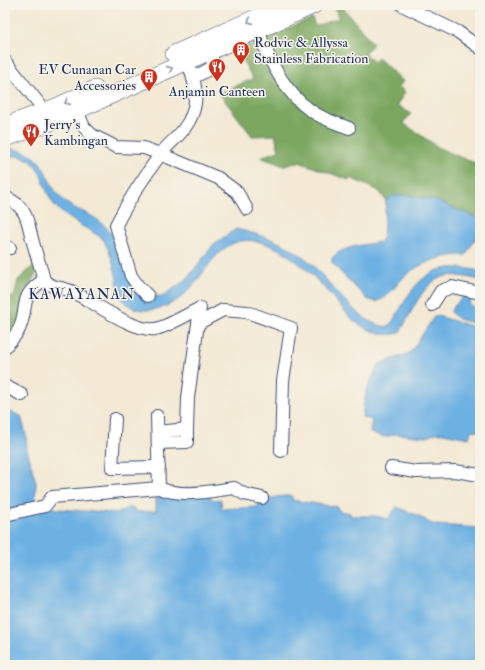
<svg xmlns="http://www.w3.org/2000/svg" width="485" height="670" font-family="'IM FELL Double Pica',serif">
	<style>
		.forest { fill: #7ca760; stroke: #4c6b5f }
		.water { fill: #6db1e3; stroke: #4470a0 }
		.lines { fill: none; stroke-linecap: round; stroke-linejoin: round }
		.minor-casing { stroke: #3b4b70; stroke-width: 14 }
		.highway-casing { stroke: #3b4b70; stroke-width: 18 }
		.minor { stroke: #fff; stroke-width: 12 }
		.highway { stroke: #fff; stroke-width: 17 }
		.oneway { stroke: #8d97ae }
		.labels { text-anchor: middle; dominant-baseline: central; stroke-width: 3; stroke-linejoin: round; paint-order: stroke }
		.poi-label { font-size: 14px; fill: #1b2f5e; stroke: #f7f3e8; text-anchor: start }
		.neighbourhood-label { font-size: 15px; letter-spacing: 1px; fill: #1b2f5e; stroke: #f7f3e8 }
	</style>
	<rect width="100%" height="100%" fill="#f7f3e8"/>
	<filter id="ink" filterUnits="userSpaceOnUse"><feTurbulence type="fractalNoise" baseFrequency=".025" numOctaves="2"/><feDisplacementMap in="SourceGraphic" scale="8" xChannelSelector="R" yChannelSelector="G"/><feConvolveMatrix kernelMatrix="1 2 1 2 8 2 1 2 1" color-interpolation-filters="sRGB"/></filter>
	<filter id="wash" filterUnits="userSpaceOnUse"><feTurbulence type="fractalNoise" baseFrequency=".012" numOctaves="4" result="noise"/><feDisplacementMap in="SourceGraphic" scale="16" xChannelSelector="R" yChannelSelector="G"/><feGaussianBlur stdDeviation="0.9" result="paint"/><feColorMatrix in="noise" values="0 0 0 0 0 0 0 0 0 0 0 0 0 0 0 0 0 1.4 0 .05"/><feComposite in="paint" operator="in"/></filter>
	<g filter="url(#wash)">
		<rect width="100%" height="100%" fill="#f3e9d4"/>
		<g class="forest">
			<path d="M341,5L373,44L365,53L374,62L378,58L403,81L399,87L405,92L397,105L411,114L403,123L441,149L480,165V207L476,218C443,206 426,193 389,198L386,201L379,191L350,178L349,180L299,162L284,166L260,157L279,151L275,135L252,136L219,93L253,79L237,50L312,18L315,26L339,18L334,7Z"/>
			<path d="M34,265L37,273L24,292L21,318L14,328L5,335V296L14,297L18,280Z"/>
		</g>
		<g class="water">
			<path d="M7,148C52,154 39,175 62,199C71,209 88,212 99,221C119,236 132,275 144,297L163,296L186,280L214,244L236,229C262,235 285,242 306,259C329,278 356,325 388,327C396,318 401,307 408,296C428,267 447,264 480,271V280C470,278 456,274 446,276C422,280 411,316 399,333C384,338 367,330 354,321C347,315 342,307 336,301C316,278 291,250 260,242C220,232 209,271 186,293C171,308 139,319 123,300C117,293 118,283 116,275C113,262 109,248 102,238C88,229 66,218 56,207C38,185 46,152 5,156V149Z"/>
			<path d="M407,195L434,200L480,219V235L476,237L466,255C443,255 419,262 403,278C392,289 392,295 376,302L367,299L332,263V258C341,246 366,245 380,242L383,236L386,201L392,196Z"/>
			<path d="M465,295L472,297L469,304L480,311V325L458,319L451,313L452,308Z"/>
			<path d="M438,316L480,329V431L471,430L469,438L443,433H435L427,437L396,434L385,437L370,433L372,420L362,417L366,391L379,364L410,353L434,317Z"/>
			<path d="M5,410L21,416L26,435L27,449L36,483L35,505L8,512V497L5,496Z"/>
			<path d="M212,486L210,499L221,500L222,509L258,507L259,500C271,499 280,495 292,496V500L337,507L339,511L350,513V516H375L388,519L397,507L419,516L430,523L436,525L480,528V665H5V516L49,507L58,509L114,513L121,512L128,507L134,509L135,512L156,511V496L186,495V488Z"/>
		</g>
	</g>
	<g filter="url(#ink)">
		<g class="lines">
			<defs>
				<g id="minor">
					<path d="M402,5L458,32L480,48"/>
					<path d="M258,30C268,58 285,93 310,110C322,119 336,123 349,128"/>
					<path d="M5,61L45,111"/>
					<path d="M193,78L211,68L213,64L211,51"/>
					<path d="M77,111L84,127L92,135L116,147L144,148L160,154L218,178L237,192L247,209"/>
					<path d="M5,197C30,208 27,224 34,246C37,257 41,268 44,280C50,288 62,287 71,291C93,301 133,332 155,329C165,328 190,313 200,308L188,398L187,429L158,432"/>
					<path d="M5,247L10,248"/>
					<path d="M148,296L138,286L131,276L116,225C128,201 144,177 160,155C166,146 176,139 183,130C200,109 198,85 187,61"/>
					<path d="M432,305L441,291L452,287L480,293"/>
					<path d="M199,323L223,310L247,312L291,328L283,381L281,451"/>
					<path d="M5,347C10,341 18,334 20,327C29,303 19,296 44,280"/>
					<path d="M5,386L22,395"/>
					<path d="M157,416L159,488"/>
					<path d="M115,419L112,468L159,467"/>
					<path d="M158,443L187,442V429"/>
					<path d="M391,468L416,472L455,471L480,475"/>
					<path d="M5,515L45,506L52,497L159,488C183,498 210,491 234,488L244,494L262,498"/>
				</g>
				<g id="highway">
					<path d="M174,54L285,5"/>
					<path d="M5,126L56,107L95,89"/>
					<path d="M5,138L44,125L314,5"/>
				</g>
			</defs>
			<use href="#minor" class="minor-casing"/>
			<use href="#highway" class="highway-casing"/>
			<use href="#minor" class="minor"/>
			<use href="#highway" class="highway"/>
		</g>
		<defs><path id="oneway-chevron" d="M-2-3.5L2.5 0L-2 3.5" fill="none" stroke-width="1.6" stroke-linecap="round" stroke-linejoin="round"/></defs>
		<g class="oneway">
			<use href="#oneway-chevron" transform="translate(250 21) rotate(156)"/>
			<use href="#oneway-chevron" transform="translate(170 69) rotate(-24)"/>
			<use href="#oneway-chevron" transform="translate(67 102) rotate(156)"/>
		</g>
	</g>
	<defs>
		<symbol id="building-pin" viewBox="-11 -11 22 30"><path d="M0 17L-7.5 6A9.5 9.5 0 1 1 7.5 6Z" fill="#c8321e" stroke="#f7f3e8"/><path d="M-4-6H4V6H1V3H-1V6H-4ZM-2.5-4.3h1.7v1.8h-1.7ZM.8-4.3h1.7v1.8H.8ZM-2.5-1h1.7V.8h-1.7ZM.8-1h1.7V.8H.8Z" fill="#fff"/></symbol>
		<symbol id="restaurant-pin" viewBox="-11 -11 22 30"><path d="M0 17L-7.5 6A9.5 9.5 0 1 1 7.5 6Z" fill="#c8321e" stroke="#f7f3e8"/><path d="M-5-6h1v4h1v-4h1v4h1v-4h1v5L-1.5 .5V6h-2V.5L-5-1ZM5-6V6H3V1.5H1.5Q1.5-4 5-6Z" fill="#fff"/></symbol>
	</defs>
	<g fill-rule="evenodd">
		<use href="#building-pin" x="231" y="40" width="20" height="27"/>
		<use href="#restaurant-pin" x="207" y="57" width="20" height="27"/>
		<use href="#building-pin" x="139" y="67" width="20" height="27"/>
		<use href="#restaurant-pin" x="21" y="122" width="20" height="27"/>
	</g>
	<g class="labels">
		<g class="poi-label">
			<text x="254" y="42">Rodvic &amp; Allyssa<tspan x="254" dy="16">Stainless Fabrication</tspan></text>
			<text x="136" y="69" text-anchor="end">EV Cunanan Car<tspan x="136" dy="16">Accessories</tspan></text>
			<text x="217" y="91" text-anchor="middle">Anjamin Canteen</text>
			<text x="44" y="124">Jerry's<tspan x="44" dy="16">Kambingan</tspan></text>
		</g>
		<g class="neighbourhood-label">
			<text x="82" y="294">KAWAYANAN</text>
		</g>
	</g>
	<rect width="485" height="670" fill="none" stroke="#f7f3e8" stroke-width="20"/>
</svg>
